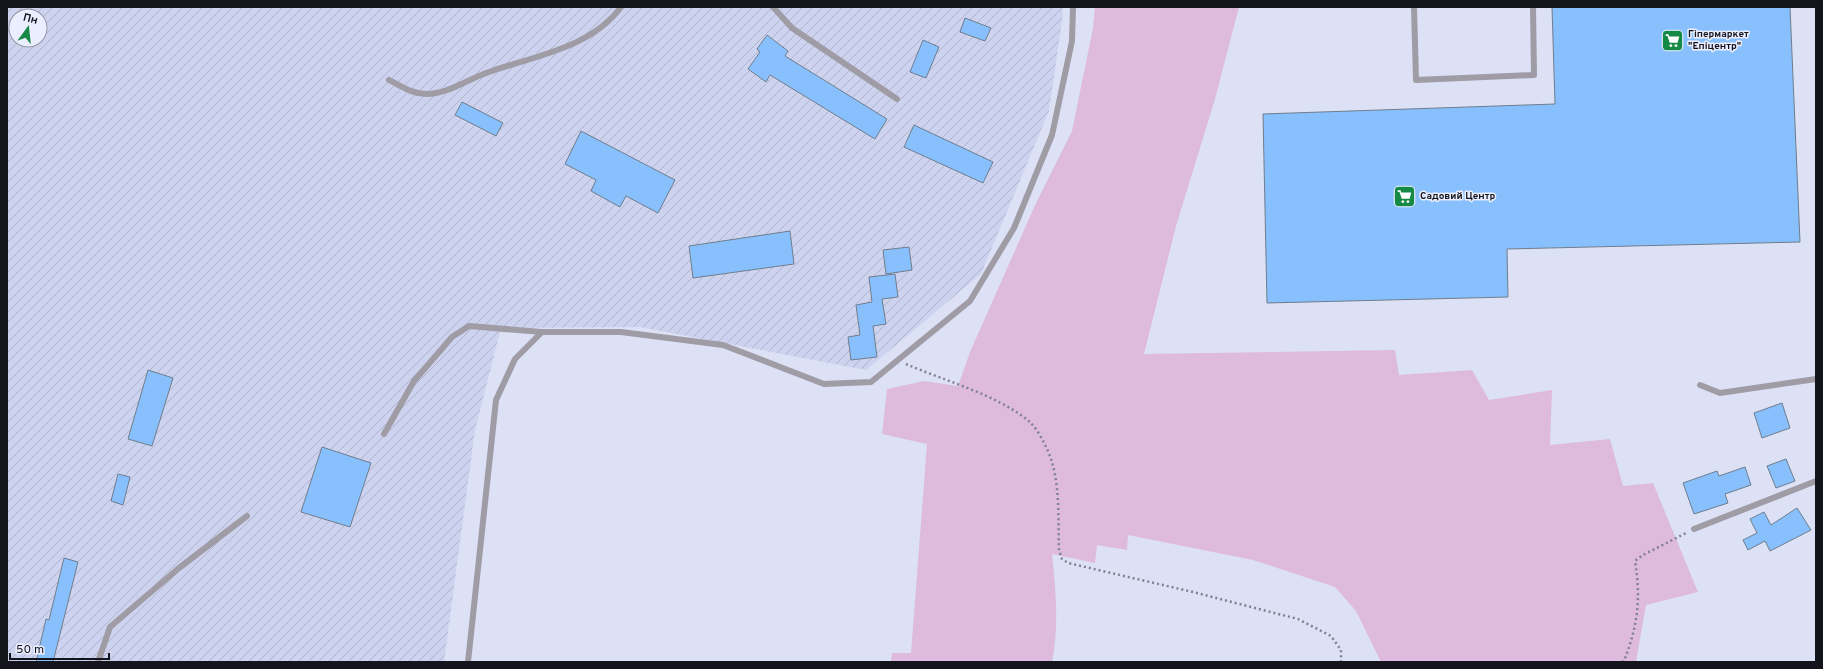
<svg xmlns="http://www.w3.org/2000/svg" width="1823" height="669" font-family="Overpass,sans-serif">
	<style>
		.industrial { fill: url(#industrial-furrows); fill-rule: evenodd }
		.green { fill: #debade }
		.building { fill: #88c0fd; stroke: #6f7d8c }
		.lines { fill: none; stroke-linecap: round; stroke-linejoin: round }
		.path { stroke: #7e818f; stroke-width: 2.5; stroke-dasharray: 2 3; stroke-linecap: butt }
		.service { stroke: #9f9ca5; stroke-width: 6 }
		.labels { text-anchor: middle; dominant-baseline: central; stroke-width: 3; stroke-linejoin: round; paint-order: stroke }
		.poi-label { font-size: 10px; font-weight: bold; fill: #14151c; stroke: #eaeeff; text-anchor: start }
	</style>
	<defs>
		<pattern id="industrial-furrows" width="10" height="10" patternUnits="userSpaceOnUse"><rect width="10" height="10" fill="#cdd3ef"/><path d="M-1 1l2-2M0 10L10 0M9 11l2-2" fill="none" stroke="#afb4cc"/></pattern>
	</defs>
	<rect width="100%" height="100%" fill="#dce1f5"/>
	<path class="industrial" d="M7,7H1063L1062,21L1049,111L981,274L866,370L640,327L501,328L475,430L444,662H7ZM16,16H40V40H16Z"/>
	<path class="green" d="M1095,7H1239L1215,99L1176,226L1144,354L1395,350L1399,375L1472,370L1489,400L1552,390L1550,445L1610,439L1623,486L1653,483L1698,592L1646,605L1636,662H1381L1356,611L1335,587L1253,560L1128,535L1127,550L1097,545L1095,563L1052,554C1056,590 1059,627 1052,662H891L892,653H911L927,444L882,434L887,389L924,381L958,386L970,352L1036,203L1072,131L1093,28Z"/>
	<g class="building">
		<path d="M1552,7H1790L1800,242L1507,249L1508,297L1267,303L1263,114L1555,104Z"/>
		<path d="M965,18L991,28L985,41L960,32Z"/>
		<path d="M767,35L788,51L785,56L887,119L875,139L770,75L766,82L748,69L760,52L757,49Z"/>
		<path d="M923,40L939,47L926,78L910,72Z"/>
		<path d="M462,102L503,123L496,136L455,115Z"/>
		<path d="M914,125L993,162L983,183L904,147Z"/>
		<path d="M581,131L675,180L658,213L626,196L620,207L591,191L596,180L565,164Z"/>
		<path d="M790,231L794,264L693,278L689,246Z"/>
		<path d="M909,247L912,270L886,274L883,250Z"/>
		<path d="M895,274L898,297L882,299L886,324L873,326L877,357L851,360L848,337L860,335L856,305L872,302L869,277Z"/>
		<path d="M148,370L173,378L152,446L128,439Z"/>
		<path d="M1782,403L1790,428L1762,438L1754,413Z"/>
		<path d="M322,447L371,463L350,527L301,512Z"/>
		<path d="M1786,459L1795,481L1776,488L1767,466Z"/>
		<path d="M1745,467L1751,485L1725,494L1728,503L1694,514L1683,483L1717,471L1719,476Z"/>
		<path d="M118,474L130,477L123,505L111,501Z"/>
		<path d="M1797,508L1811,530L1770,551L1765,541L1748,550L1743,540L1757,533L1750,519L1764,512L1771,525Z"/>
		<path d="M64,558L78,562L53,662H36L46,619L49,620Z"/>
	</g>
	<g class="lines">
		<g class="path">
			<path d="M906,364C945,381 998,395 1030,422C1039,431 1048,449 1052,462C1060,489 1058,521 1059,550L1062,559L1068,563L1193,592L1298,619L1331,636L1341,650V662"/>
			<path d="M1622,662L1624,661C1638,625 1641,599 1635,561L1643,555L1686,533"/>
		</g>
		<g class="service">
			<path d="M773,7L792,28L897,99"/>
			<path d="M1414,7L1416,80L1534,75L1533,7"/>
			<path d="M389,80C401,86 412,94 426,94C448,94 468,79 489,72C534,56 591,48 621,7"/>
			<path d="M1700,385L1720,393L1816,379"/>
			<path d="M384,434L414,381L452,337L469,326L542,332"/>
			<path d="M1694,529L1816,481"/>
			<path d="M98,662L110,627L179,568L247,516"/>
			<path d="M468,662L496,400L515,359L542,332H621L723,345L824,384L871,382L970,301L1014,228L1052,135L1072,41L1073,7"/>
		</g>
	</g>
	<defs>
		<symbol id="supermarket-square" viewBox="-11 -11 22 22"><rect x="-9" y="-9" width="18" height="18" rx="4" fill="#158a44" stroke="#eaeeff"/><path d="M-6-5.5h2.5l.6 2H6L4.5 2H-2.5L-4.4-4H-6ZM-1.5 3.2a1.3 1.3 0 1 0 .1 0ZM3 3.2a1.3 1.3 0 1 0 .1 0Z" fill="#fff"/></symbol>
	</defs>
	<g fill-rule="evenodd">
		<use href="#supermarket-square" x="1660" y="28" width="25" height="25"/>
		<use href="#supermarket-square" x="1392" y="184" width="25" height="25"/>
	</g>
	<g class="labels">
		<g class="poi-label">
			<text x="1688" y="34">Гіпермаркет<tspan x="1688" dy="12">"Епіцентр"</tspan></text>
			<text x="1420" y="196">Садовий Центр</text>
		</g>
	</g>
	<rect width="1823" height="669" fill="none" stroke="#14151c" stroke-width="16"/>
	<g transform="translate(28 28) rotate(15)"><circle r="19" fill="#eaeeff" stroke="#9497a4"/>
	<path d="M0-3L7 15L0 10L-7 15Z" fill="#158a44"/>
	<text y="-6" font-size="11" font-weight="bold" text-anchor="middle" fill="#14151c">Пн</text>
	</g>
	<path d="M10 653v6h99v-6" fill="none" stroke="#14151c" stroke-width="2"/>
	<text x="16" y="653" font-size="12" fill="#14151c" stroke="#eaeeff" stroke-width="3" paint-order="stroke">50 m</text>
</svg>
